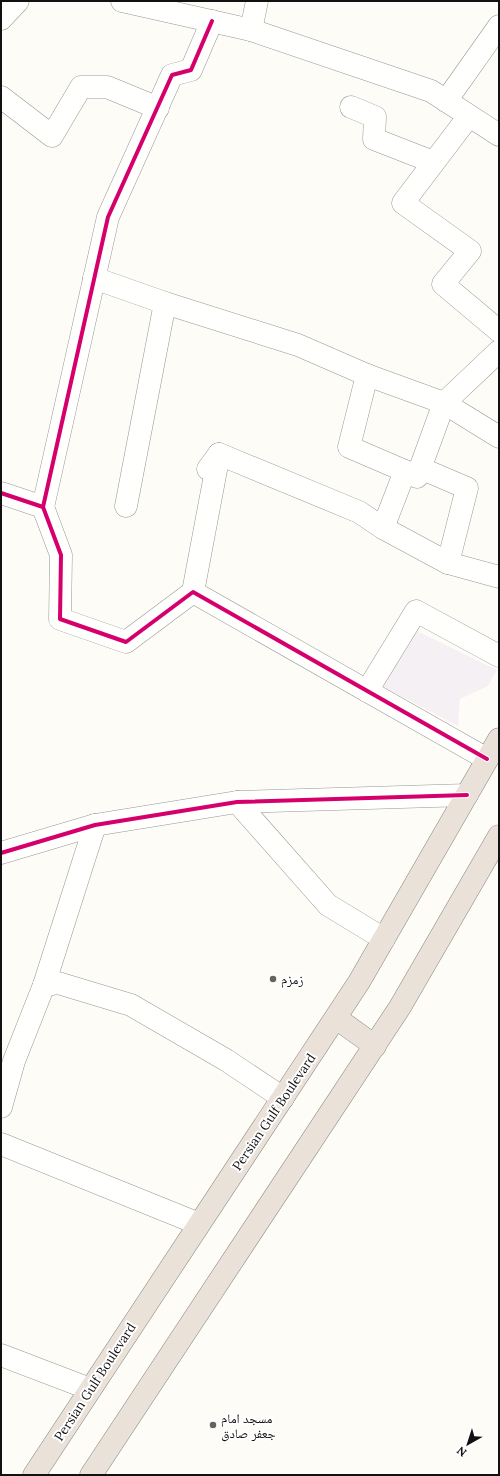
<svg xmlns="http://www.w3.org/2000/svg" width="500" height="1476" font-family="Lora,'Noto Naskh Arabic',serif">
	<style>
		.industrial { fill: #f5f0f3 }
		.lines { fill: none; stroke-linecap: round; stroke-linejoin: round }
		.minor-casing { stroke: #979795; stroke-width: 23 }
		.highway-casing { stroke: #858482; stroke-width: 23 }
		.minor { stroke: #fffffe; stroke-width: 22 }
		.highway { stroke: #eae1d8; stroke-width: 22 }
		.cycleway-casing { stroke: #fff; stroke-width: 6 }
		.cycleway { stroke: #d6006c; stroke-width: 4 }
		.poi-dot { fill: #646362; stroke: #fff; stroke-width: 1.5 }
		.labels { text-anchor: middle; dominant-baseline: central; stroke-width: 4; stroke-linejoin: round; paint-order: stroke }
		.poi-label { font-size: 13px; fill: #111; stroke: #fff; text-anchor: start }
		.street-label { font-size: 13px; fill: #111; stroke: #fff }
	</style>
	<rect width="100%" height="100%" fill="#fdfcf7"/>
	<path class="industrial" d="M417,631L497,670L488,686L460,699L458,726L382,686Z"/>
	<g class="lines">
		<defs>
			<g id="minor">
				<path d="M122,1L251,30L257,1"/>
				<path d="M1,19L18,1"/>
				<path d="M251,30L431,91L499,135"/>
				<path d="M1,97L52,136L81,87H107L158,108"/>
				<path d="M446,101L499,26"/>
				<path d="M351,107L375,117L374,139L433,162"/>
				<path d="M469,116L403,203L470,251L443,284L499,331"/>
				<path d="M94,278L165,303L298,345L367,375L444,403L417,477L405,471"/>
				<path d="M499,351L444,403L499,437"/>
				<path d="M420,468L467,488L448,563"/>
				<path d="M208,469L219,454L359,512L383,528L405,471L349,447L367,375"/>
				<path d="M1,493L43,507L61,555L60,619L126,642L193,592L487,759"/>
				<path d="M126,506L165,303"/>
				<path d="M43,507L108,217L172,75L191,70L212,21"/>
				<path d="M383,528L448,563L499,577"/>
				<path d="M193,592L219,454"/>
				<path d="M367,691L416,611L499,656"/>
				<path d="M237,802L328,905L384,939"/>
				<path d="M1,853L95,825L237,802L467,795"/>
				<path d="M44,985L58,983L131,1005L226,1060L283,1098"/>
				<path d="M1,1107L14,1061L44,985L95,825"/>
				<path d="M1,1144L199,1224"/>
				<path d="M1,1355L90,1389"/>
			</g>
			<g id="highway">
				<path d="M336,1018L375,1046"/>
				<path d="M34,1475L359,982L499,739"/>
				<path d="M91,1475L400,1007L499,836"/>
			</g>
		</defs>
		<use href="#minor" class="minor-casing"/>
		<use href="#highway" class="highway-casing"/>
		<use href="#minor" class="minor"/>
		<use href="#highway" class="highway"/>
		<defs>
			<g id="cycleway">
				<path d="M1,493L43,507L61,555L60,619L126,642L193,592L487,759"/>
				<path d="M43,507L108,217L172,75L191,70L212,21"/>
				<path d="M1,853L95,825L237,802L467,795"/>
			</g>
		</defs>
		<use href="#cycleway" class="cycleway-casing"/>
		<use href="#cycleway" class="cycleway"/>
	</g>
	<g class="poi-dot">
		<circle cx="273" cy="979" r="4"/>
		<circle cx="213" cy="1425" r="4"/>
	</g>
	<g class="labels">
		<g class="poi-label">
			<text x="281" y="979">زمزم</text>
			<text x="221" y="1418">مسجد امام<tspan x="221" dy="15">جعفر صادق</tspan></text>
		</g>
		<g class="street-label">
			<text transform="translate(274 1112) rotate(-56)">Persian Gulf Boulevard</text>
			<text transform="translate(95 1382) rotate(-57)">Persian Gulf Boulevard</text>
		</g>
	</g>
	<rect width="500" height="1476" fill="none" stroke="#111111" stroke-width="4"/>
	<g transform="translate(468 1444) rotate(219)" stroke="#ffffff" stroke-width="3" paint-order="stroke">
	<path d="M0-3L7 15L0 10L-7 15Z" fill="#111111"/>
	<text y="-6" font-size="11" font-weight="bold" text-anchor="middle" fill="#111111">N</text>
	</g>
</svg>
